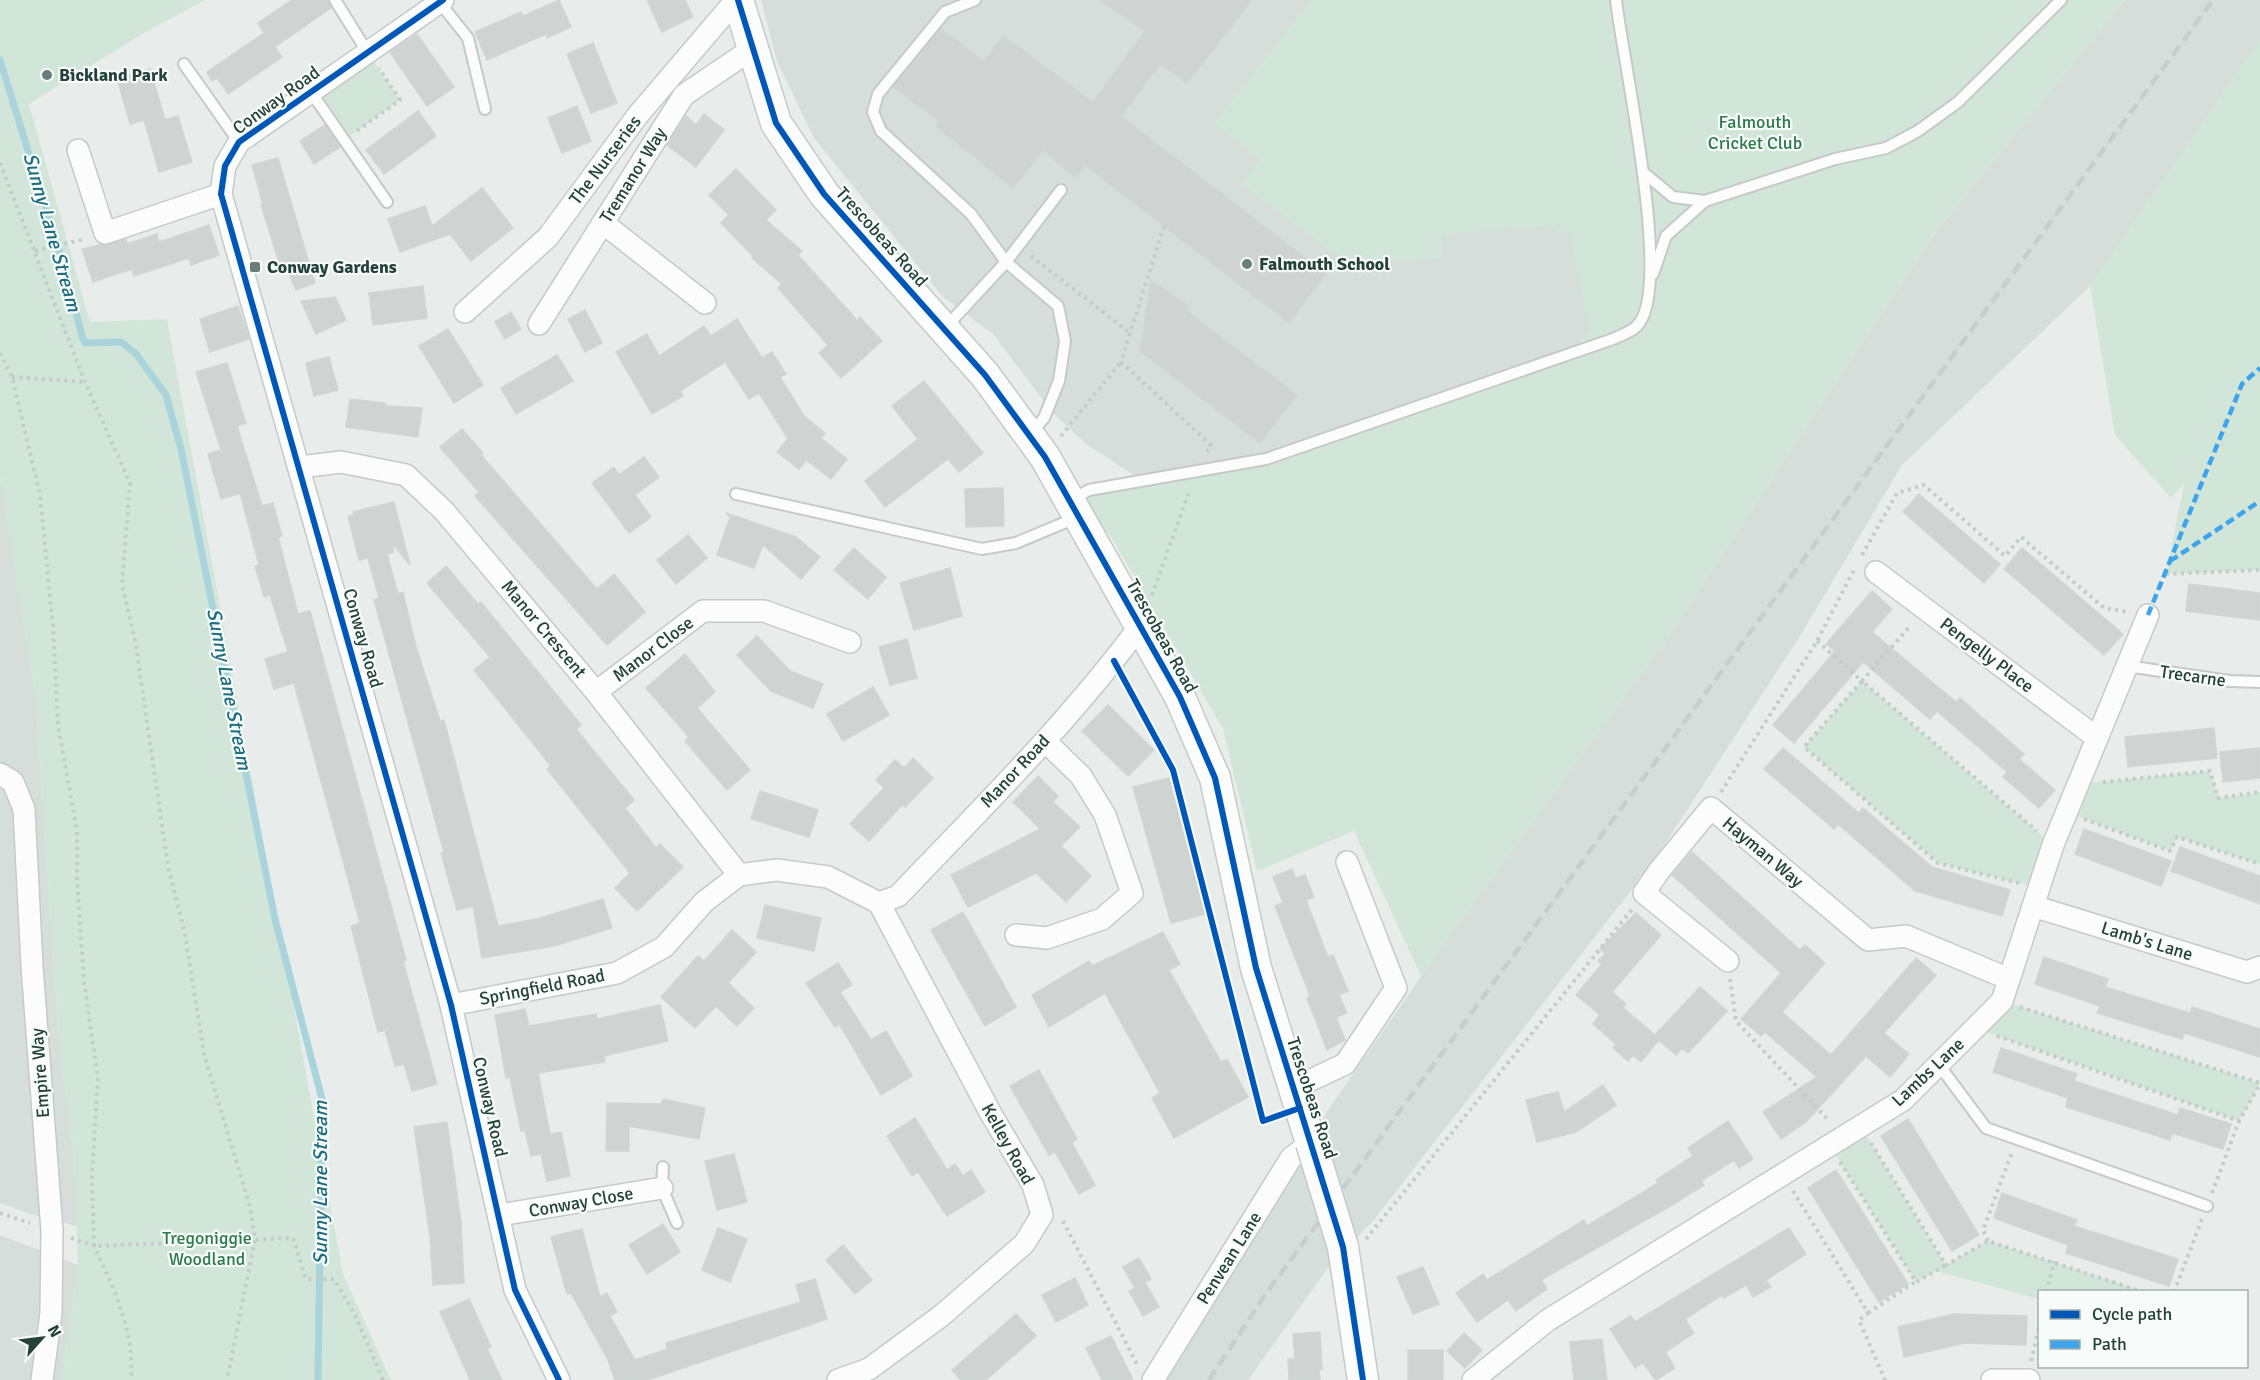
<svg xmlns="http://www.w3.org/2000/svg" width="2260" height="1380" font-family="Signika,sans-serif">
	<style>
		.built { fill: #d6dedb }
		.green { fill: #d1e6d8 }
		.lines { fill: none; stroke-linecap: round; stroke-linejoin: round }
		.stream { stroke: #a9d4db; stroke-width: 7 }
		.building { fill: #cfd4d2; stroke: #d1d6d4; stroke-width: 1.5 }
		.lane-casing { stroke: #c5cac8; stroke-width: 14 }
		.street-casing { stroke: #c5cac8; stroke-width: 24 }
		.secondary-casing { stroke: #c3cbc8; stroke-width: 33 }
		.path { stroke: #c3ccca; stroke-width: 4; stroke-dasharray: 3 4.5; stroke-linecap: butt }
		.lane { stroke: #fcfcfc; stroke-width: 10 }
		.street { stroke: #fcfcfc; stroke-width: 21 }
		.secondary { stroke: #fcfcfc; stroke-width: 30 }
		.rail { stroke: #c9cdcc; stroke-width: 4.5; stroke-dasharray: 12 6; stroke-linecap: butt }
		.secondary-bridge-casing { stroke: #c3cbc8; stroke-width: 33; stroke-linecap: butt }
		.secondary-bridge { stroke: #fcfcfc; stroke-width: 30 }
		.quiet { stroke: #3ea4ec; stroke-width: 4.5; stroke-dasharray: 9 4.5; stroke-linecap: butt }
		.cycleway-casing { stroke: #f7fbf9; stroke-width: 10 }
		.cycleway { stroke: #0057b8; stroke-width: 6 }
		.poi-dot { fill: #697e78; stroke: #f7fbf9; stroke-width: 2 }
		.labels { text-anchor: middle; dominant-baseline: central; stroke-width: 4.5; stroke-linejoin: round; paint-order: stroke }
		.poi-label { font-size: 18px; font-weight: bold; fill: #24423a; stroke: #f7fbf9; text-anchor: start }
		.street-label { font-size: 18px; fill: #24423a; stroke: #f7fbf9 }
		.park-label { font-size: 18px; fill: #2d7a4b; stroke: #f7fbf9 }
		.water-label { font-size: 20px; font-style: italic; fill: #1c6f80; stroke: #f7fbf9 }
	</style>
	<rect width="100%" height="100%" fill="#e8edeb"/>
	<g class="built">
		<path d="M761,0H1558L1571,231L1590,330L1577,346L1281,450L1135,476L1086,444L1052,412L993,334L943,297L814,138L777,61Z"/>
		<path d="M2125,0H2260V40L2090,286L1902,465L1798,639L1654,861L1373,1221L1327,1269L1248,1380H1155L1293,1170L1328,1110L1545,799L1663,645L1936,232Z"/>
		<path d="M0,481L2,482L36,700L59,1039L74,1156L77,1226L30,1214L0,1203Z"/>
		<path d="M0,1235L78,1265L62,1380H0Z"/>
	</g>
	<g class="green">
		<path d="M0,0H205L144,33L29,104L90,322L167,319L343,1274L391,1380H62L78,1265L74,1156L59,1039L36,700L0,475Z"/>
		<path d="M1311,0H2125L1936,232L1663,645L1421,976L1354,831L1257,871L1223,729L1110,535L1071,500L1266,459L1404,417L1628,337L1620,332L1577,346L1590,330L1570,231L1556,233L1555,226L1442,234L1441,259L1344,261L1242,184L1260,160L1215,123Z"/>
		<path d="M2260,40V570L2166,574L2184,484L2171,498L2115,435L2090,286Z"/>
		<path d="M373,60L400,100L350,136L322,95Z"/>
		<path d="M1862,681L2053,845L2040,888L1938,863L1804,747Z"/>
		<path d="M2210,771L2219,798L2260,792V864L2177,837L2170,851L2067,812L2078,784Z"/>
		<path d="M2002,1001L2260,1083V1084L2239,1121L1975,1028Z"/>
		<path d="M1861,1127L1946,1265L1988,1241L2143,1291L2040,1292L2039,1299L1936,1271L1916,1282L1830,1146Z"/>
	</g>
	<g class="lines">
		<path class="stream" d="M0,60L64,267L82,336L85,343L121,342L136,354L166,395L181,449L275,919L322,1099L318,1380"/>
	</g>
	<g class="building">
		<path d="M292,0H328L331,8L275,47L282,57L228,94L217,78L212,81L207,72L264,33L258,23Z"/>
		<path d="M559,0L571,27L547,38L546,34L487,60L475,32L521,12L523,16Z"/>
		<path d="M647,0H685L693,17L662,32Z"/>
		<path d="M1099,0H1252L1187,83L1160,64L1121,116L1326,274L1289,323L1085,165L1076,178L1043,150L1013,188L936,126L939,121L894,87L941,29L984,61L1003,36L1093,102L1145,31Z"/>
		<path d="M417,34L454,87L427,106L390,52Z"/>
		<path d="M593,43L617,103L591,113L567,54Z"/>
		<path d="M150,69L165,120L178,116L192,162L159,172L144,120L130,124L117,78Z"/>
		<path d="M577,106L591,141L562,153L548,118Z"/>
		<path d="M418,111L436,136L384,174L366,150Z"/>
		<path d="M704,114L724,130L696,167L667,145L686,116L696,125Z"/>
		<path d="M325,125L340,147L314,164L300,141Z"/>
		<path d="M278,158L315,283L296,290L286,267L281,269L261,205H263L252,165Z"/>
		<path d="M736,169L776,210L766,220L802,251L798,255L857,320L860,317L882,341L841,378L819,353L828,345L778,288L782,284L752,258L753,256L721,223L729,215L709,195Z"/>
		<path d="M482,188L513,228L471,261L450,234L400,252L388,219L425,206L432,226Z"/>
		<path d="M209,225L219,255L191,265L189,258L134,276L132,269L93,282L82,249L126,239L127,244L157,234L159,242Z"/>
		<path d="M1151,280L1189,306L1185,310L1297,395L1260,443L1140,351Z"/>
		<path d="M423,286L427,318L373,325L369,293Z"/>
		<path d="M335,297L346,320L316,334L301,301Z"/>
		<path d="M238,306L249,339L210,352L200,319Z"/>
		<path d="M585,310L602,343L585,352L568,319Z"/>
		<path d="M511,312L521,329L505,339L495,322Z"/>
		<path d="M737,319L762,358L772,352L786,374L780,377L804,416L825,433L821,438L847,459L831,479L806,460L799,469L777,452L788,439L759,393L749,399L725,362L680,391L683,396L652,414L616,352L647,334L659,356L704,326L711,336Z"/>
		<path d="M448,329L483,385L454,403L419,346Z"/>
		<path d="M557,355L573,381L516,414L501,388Z"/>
		<path d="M329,357L338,390L314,396L306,363Z"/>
		<path d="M227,363L246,423L237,426L262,506L273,503L282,536L278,537L298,614L310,611L406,960L403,961L437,1084L412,1091L404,1064L395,1066L385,1030L378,1032L351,926L360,923L294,683L274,689L265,659L288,652L270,595L264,597L255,566L259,565L240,493L221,499L208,454L221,450L196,372Z"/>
		<path d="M924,381L983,453L959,472L948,459L885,507L865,481L918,439L892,406Z"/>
		<path d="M350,399L385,403L386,406L422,408L418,437L346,427Z"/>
		<path d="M462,429L483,453L481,455L597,589L614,574L645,612L607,645L475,496L479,492L440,447Z"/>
		<path d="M644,457L659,477L635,495L651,517L629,533L592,483L614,467L619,475Z"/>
		<path d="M1003,488L1004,526L966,527L965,489Z"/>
		<path d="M1919,494L2000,564L1984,583L1903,512Z"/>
		<path d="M394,502L410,565L391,542L394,552L387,554L398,594L403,592L416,647L440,721L444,720L498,926L537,919L603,899L612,928L554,946L482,958L473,906L457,910L441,853L444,852L374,600L379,598L368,558L359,560L348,516L354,515L353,512Z"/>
		<path d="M726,513L796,537L820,557L801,579L763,545L754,568L717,555L730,517Z"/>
		<path d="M688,535L707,558L676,584L657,560Z"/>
		<path d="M854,548L886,577L868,599L834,570Z"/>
		<path d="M2022,548L2123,634L2104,655L2004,569Z"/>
		<path d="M446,566L478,604L481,602L581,725L576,729L634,800L625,808L656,848L660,844L683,867L637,911L615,888L630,873L547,769L551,766L474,670L490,657L427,583Z"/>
		<path d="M950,568L962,616L914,630L900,583Z"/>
		<path d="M2189,584L2260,593V620L2186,611Z"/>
		<path d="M1872,591L1892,609L1872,632L1956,702L1960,698L2024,754L2019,759L2055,790L2039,808L2003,777L2007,772L1937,711L1930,719L1863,662L1794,743L1773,725L1835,651L1826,644Z"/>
		<path d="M757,636L790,671L823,684L813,708L771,691L737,655Z"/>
		<path d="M907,639L917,678L890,685L879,647Z"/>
		<path d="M685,654L715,692L697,708L750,770L727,790L685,741L689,737L646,688Z"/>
		<path d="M873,687L889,715L843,741L827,714Z"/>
		<path d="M1108,705L1154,750L1128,776L1082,731Z"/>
		<path d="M2214,728L2217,758L2128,767L2125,737Z"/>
		<path d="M1783,748L1859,813L1863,808L1932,867L2010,890L2002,916L1915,891L1838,824L1834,829L1764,769Z"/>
		<path d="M2260,748V778L2223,782L2220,752Z"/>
		<path d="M913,758L933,778L905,807L902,805L869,841L850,824L884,788L876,780L895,760L904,768Z"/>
		<path d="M1038,776L1058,796L1053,802L1080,827L1061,846L1091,876L1066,902L1036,873L968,907L951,875L1040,829L1013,802Z"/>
		<path d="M1169,778L1206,914L1171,923L1133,787Z"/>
		<path d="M760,791L818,810L809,837L751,819Z"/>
		<path d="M2084,829L2171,861L2161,886L2075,854Z"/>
		<path d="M2180,847L2260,876V904L2171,871Z"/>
		<path d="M1692,852L1800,950L1805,945L1825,963L1782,1012L1831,1055L1916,958L1936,975L1884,1033L1909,1054L1890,1077L1866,1056L1806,1122L1781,1139L1763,1112L1817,1077L1765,1032L1761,1036L1741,1019L1781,973L1672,875Z"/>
		<path d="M1292,869L1296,878L1305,875L1314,897L1306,900L1328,957L1333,955L1348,991L1339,995L1347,1013L1336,1017L1345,1040L1327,1050L1307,998L1310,996L1275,906L1283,902L1273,877Z"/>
		<path d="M765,905L821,918L814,951L757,938Z"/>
		<path d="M963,912L1016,1007L985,1026L931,930Z"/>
		<path d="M1636,913L1661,935L1612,992L1626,1004L1623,1008L1655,1035L1700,987L1727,1011L1688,1053L1682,1048L1676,1055L1659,1040L1641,1062L1633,1055L1628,1061L1613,1048L1616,1044L1593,1024L1600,1015L1576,995L1602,964L1598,961L1605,954L1600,949Z"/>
		<path d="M732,930L756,952L728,983L754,1008L737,1026L716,1006L695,1028L661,997L698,956L704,961Z"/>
		<path d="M1163,932L1180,964L1169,970L1221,1062L1227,1059L1248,1097L1174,1138L1152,1098L1160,1093L1105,993L1049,1027L1032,995L1089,961L1092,966Z"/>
		<path d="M2044,957L2108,979L2105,987L2190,1013L2192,1007L2260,1029V1057L2184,1033L2182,1039L2097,1013L2100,1006L2035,984Z"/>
		<path d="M838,963L852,985L840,992L871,1040L886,1031L912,1076L881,1095L840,1025L835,1027L806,983Z"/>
		<path d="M660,1005L668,1041L604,1056L605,1062L538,1073L550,1134L561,1132L570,1176L547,1181L541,1154L531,1156L525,1130L521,1131L510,1077L506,1078L495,1015L525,1009L529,1026L596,1014L597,1019Z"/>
		<path d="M2001,1048L2077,1074L2074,1081L2178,1115L2180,1108L2231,1124L2223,1149L2172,1133L2170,1140L2066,1107L2068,1098L1993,1072Z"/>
		<path d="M1039,1070L1077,1139L1072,1143L1095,1185L1079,1194L1055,1152L1049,1155L1010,1086Z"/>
		<path d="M1603,1085L1616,1105L1576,1132L1537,1142L1526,1100L1558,1092L1564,1112Z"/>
		<path d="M663,1099L705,1108L699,1139L629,1126V1151H606L607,1103L662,1104Z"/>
		<path d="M915,1118L947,1170L955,1164L963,1176L971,1170L985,1192L947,1216L918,1172L912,1176L887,1136Z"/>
		<path d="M1908,1119L1979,1235L1952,1251L1881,1136Z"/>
		<path d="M1728,1121L1753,1159L1739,1168L1734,1160L1701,1181L1704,1185L1672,1205L1541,1280L1547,1289L1516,1311L1508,1300L1477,1322L1456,1293L1483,1274L1487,1280L1584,1220L1587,1226L1658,1183L1656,1180L1693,1156L1688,1148Z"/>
		<path d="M447,1122L461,1222L464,1283L433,1285L430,1236L414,1127Z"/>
		<path d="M734,1154L747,1202L717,1210L705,1161Z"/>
		<path d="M1836,1170L1908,1284L1879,1302L1808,1188Z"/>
		<path d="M2002,1193L2077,1220L2074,1226L2178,1259L2169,1286L2066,1253L2068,1245L1994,1218Z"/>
		<path d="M663,1224L680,1252L647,1274L629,1245Z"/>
		<path d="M718,1228L747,1239L730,1282L702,1270Z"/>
		<path d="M1789,1228L1806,1254L1766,1280L1771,1287L1753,1297L1746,1285L1724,1298L1722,1295L1685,1319L1694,1333L1665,1352L1675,1368L1656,1380L1643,1363L1635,1368L1610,1329L1631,1316L1635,1322Z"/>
		<path d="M582,1229L600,1297L607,1293L617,1312L610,1316L635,1360L668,1349L666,1343L801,1302L796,1285L815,1279L827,1319L648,1380H615L608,1360L571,1293L567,1294L551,1237Z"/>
		<path d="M843,1245L872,1280L855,1294L826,1260Z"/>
		<path d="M1139,1258L1151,1279L1135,1288L1123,1267Z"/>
		<path d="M1423,1267L1439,1304L1413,1314L1397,1277Z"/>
		<path d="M1075,1278L1088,1305L1056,1322L1042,1295Z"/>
		<path d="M1145,1282L1159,1307L1143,1316L1129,1291Z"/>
		<path d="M469,1299L491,1347L487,1349L502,1380H470L440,1312Z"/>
		<path d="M1016,1314L1036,1336L986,1380H961L952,1370Z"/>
		<path d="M1954,1314L2027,1316L2026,1345L1965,1343L1904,1357L1898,1327Z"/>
		<path d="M1320,1332L1322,1369H1319L1320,1380H1289L1288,1359H1295L1293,1334Z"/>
		<path d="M1464,1333L1482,1350L1465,1368L1447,1351Z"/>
		<path d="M1111,1336L1133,1380H1102L1086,1348Z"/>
		<path d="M1602,1339L1607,1380H1574L1570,1342Z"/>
		<rect x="1408" y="1350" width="35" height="30"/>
	</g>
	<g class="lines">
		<defs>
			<g id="lane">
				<path d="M335,0L368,53"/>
				<path d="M975,0L945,12L878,94L873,112L881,131L971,214L1006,262L1058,306L1065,341L1059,381L1044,418L1031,433"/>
				<path d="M440,3L468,38L485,109"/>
				<path d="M184,64L239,142"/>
				<path d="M311,92L387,202"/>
				<path d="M1644,173L1673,197L1705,201L1835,159L1886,148L1918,131L1958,102L2061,0"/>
				<path d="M1653,274L1666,236L1705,201"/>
				<path d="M946,327L1006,262L1061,190"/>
				<path d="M736,494L982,549L1016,543L1078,517"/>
				<path d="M1071,500L1089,490L1266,459L1613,339C1622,335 1635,331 1640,322C1671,276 1623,62 1616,0"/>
				<path d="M2126,666L2230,681L2260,682"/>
				<path d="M1939,1065L1986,1128L2207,1206"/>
				<path d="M663,1167L662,1188L677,1223"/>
			</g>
			<g id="street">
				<path d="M443,0L239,142L225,166L221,194L451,1005L515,1290L559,1380"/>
				<path d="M78,150L105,233L221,194"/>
				<path d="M603,223L705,303"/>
				<path d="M465,312L548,237L638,115L736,0"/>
				<path d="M539,324L684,95L752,49"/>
				<path d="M300,467L341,462L406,475L444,511L596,692L739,875"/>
				<path d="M1876,572L2097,738"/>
				<path d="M596,692L703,611H764L850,642"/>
				<path d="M0,774L13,782L24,809L32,966L52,1231L51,1313L42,1380"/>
				<path d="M879,903L898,896C981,809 1068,723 1140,626"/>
				<path d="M2033,906L2247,972L2260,967"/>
				<path d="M1016,935L1047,938L1102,919L1132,893L1105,815L1081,776L1045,741"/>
				<path d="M1728,961L1644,893L1659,871L1711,808L1868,940L1906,936L2009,979"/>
				<path d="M451,1005L617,973L664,947L704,902L739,875L777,870L828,877L879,903"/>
				<path d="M1294,1088L1345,1064L1396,988L1347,862"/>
				<path d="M500,1215L662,1188"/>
				<path d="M838,1380L869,1369L941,1316L1024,1244L1042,1215L1033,1185L991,1114L879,903"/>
				<path d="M1153,1380L1291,1158L1311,1143"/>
				<path d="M1473,1380L1548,1320L1903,1100L2002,1001L2053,845L2148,615"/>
				<path d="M1992,1380H2029"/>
			</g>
			<g id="secondary">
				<path d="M738,0L776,123L824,194L985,375L1045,457L1180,697L1215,778L1256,968L1311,1143"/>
				<path d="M1343,1247L1363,1380"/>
			</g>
		</defs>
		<use href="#lane" class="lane-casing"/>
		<use href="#street" class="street-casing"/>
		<use href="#secondary" class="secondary-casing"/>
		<g class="path">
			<path d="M357,131L400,100L379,68"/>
			<path d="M0,163L85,382L130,483L122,584L135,640L168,866L185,934L204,1054L250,1207L255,1239L227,1380"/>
			<path d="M1164,226L1121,362L1211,445L1205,455"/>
			<path d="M35,251L84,239"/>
			<path d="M1031,256L1130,333"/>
			<path d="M0,353L12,377L40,495L53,626L58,726L77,831V880L84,982L98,1078L92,1174L94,1246L293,1238L306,1279H334L355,1315L383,1380"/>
			<path d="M12,377L85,382"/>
			<path d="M1061,436L1121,362"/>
			<path d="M1862,555L1897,493L1924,485L2005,556L2021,537L2104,608L2128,612"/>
			<path d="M2166,574L2260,570"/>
			<path d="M1152,595L1190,489"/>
			<path d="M1817,641L1862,681L1911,625"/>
			<path d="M2103,782L2210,771L2218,798L2260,792"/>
			<path d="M1721,792L1817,641L1854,570"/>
			<path d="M2084,819L2170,851L2177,837L2260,864"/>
			<path d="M2019,883L1938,863L1804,747L1862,681L2037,831"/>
			<path d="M1730,979L1736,1021L1829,1121"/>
			<path d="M2020,1007L2260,1083"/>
			<path d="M1997,1036L2239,1121L2260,1084"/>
			<path d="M1871,1143L1946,1265L1988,1241L2143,1292"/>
			<path d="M1840,1162L1916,1282L1946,1265"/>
			<path d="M1793,1191L1868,1313L1859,1320L1885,1380"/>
			<path d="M2212,1193L2239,1121"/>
			<path d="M0,1213L30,1223"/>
			<path d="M1063,1221L1138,1366"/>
			<path d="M71,1238L94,1246C114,1289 135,1331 131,1380"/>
			<path d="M1366,1239L1633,908"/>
			<path d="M1988,1241L1983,1230L2012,1152"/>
			<path d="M2047,1292L2054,1261"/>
			<path d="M2174,1292L2202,1219"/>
			<path d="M1868,1313L1915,1282"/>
			<path d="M2031,1361L2040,1324"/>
		</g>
		<use href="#lane" class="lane"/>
		<use href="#street" class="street"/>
		<use href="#secondary" class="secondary"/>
		<path class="rail" d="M1209,1380L1265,1295L2213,0"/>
		<defs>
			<path id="secondary-bridge" d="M1311,1143L1343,1247"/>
		</defs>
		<use href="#secondary-bridge" class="secondary-bridge-casing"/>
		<use href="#secondary-bridge" class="secondary-bridge"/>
		<g class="quiet">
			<path d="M2170,561L2260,501"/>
			<path d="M2148,615L2242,384L2260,368"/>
		</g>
		<defs>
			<g id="cycleway">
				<path d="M443,0L239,142L225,166L221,194L451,1005L515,1290L559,1380"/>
				<path d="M738,0L776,123L824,194L985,375L1045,457L1180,697L1215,778L1256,968L1343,1247L1363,1380"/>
				<path d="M1114,661L1173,770L1263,1121L1300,1108"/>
			</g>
		</defs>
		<use href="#cycleway" class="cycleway-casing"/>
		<use href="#cycleway" class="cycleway"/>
	</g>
	<g class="poi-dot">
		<circle cx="47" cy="75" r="6"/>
		<circle cx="1247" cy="264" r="6"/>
		<rect x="249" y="261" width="12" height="12" rx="3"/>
	</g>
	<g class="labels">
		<g class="poi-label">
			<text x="59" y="75">Bickland Park</text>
			<text x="1259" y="264">Falmouth School</text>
			<text x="267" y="267">Conway Gardens</text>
		</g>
		<g class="street-label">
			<text transform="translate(276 100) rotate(-36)">Conway Road</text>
			<text transform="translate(605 160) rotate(-53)">The Nurseries</text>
			<text transform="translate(633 175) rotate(-58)">Tremanor Way</text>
			<text transform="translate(882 237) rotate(48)">Trescobeas Road</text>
			<text transform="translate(544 629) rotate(50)">Manor Crescent</text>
			<text transform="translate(1162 636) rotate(61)">Trescobeas Road</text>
			<text transform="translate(363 638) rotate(74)">Conway Road</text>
			<text transform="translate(653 649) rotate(-37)">Manor Close</text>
			<text transform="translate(1987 655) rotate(37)">Pengelly Place</text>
			<text transform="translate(2193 676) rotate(8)">Trecarne</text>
			<text transform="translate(1015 771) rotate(-47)">Manor Road</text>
			<text transform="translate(1763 852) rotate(40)">Hayman Way</text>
			<text transform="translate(2147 941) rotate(17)">Lamb's Lane</text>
			<text transform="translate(542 987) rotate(-11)">Springfield Road</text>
			<text transform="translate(1928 1072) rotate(-43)">Lambs Lane</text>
			<text transform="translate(40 1073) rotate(-94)">Empire Way</text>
			<text transform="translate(1312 1098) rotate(72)">Trescobeas Road</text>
			<text transform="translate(490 1107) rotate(77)">Conway Road</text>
			<text transform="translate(1008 1144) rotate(61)">Kelley Road</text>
			<text transform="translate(581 1202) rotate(-10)">Conway Close</text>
			<text transform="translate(1229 1258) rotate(-58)">Penvean Lane</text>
		</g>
		<g class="park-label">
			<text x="1755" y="122">Falmouth<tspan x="1755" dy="21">Cricket Club</tspan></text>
			<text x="207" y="1238">Tregoniggie<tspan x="207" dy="21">Woodland</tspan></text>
		</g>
		<g class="water-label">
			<text transform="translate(52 232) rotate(74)">Sunny Lane Stream</text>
			<text transform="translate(229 689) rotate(79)">Sunny Lane Stream</text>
			<text transform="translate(320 1183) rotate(-90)">Sunny Lane Stream</text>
		</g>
	</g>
	<rect x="2038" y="1290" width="210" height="78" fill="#f7fbf9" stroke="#a3b1ad" stroke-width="1.5"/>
	<rect x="2050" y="1310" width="30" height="9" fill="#0057b8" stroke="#a3b1ad" stroke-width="1.5"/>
	<text x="2092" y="1320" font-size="18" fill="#24423a">Cycle path</text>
	<rect x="2050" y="1340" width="30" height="9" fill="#3ea4ec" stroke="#a3b1ad" stroke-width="1.5"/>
	<text x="2092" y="1350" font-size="18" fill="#24423a">Path</text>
	<g transform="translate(42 1338) rotate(62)" stroke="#f7fbf9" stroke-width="4.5" paint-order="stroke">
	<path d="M0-4.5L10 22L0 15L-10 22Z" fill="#24423a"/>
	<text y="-9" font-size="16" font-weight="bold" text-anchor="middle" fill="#24423a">N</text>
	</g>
</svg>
